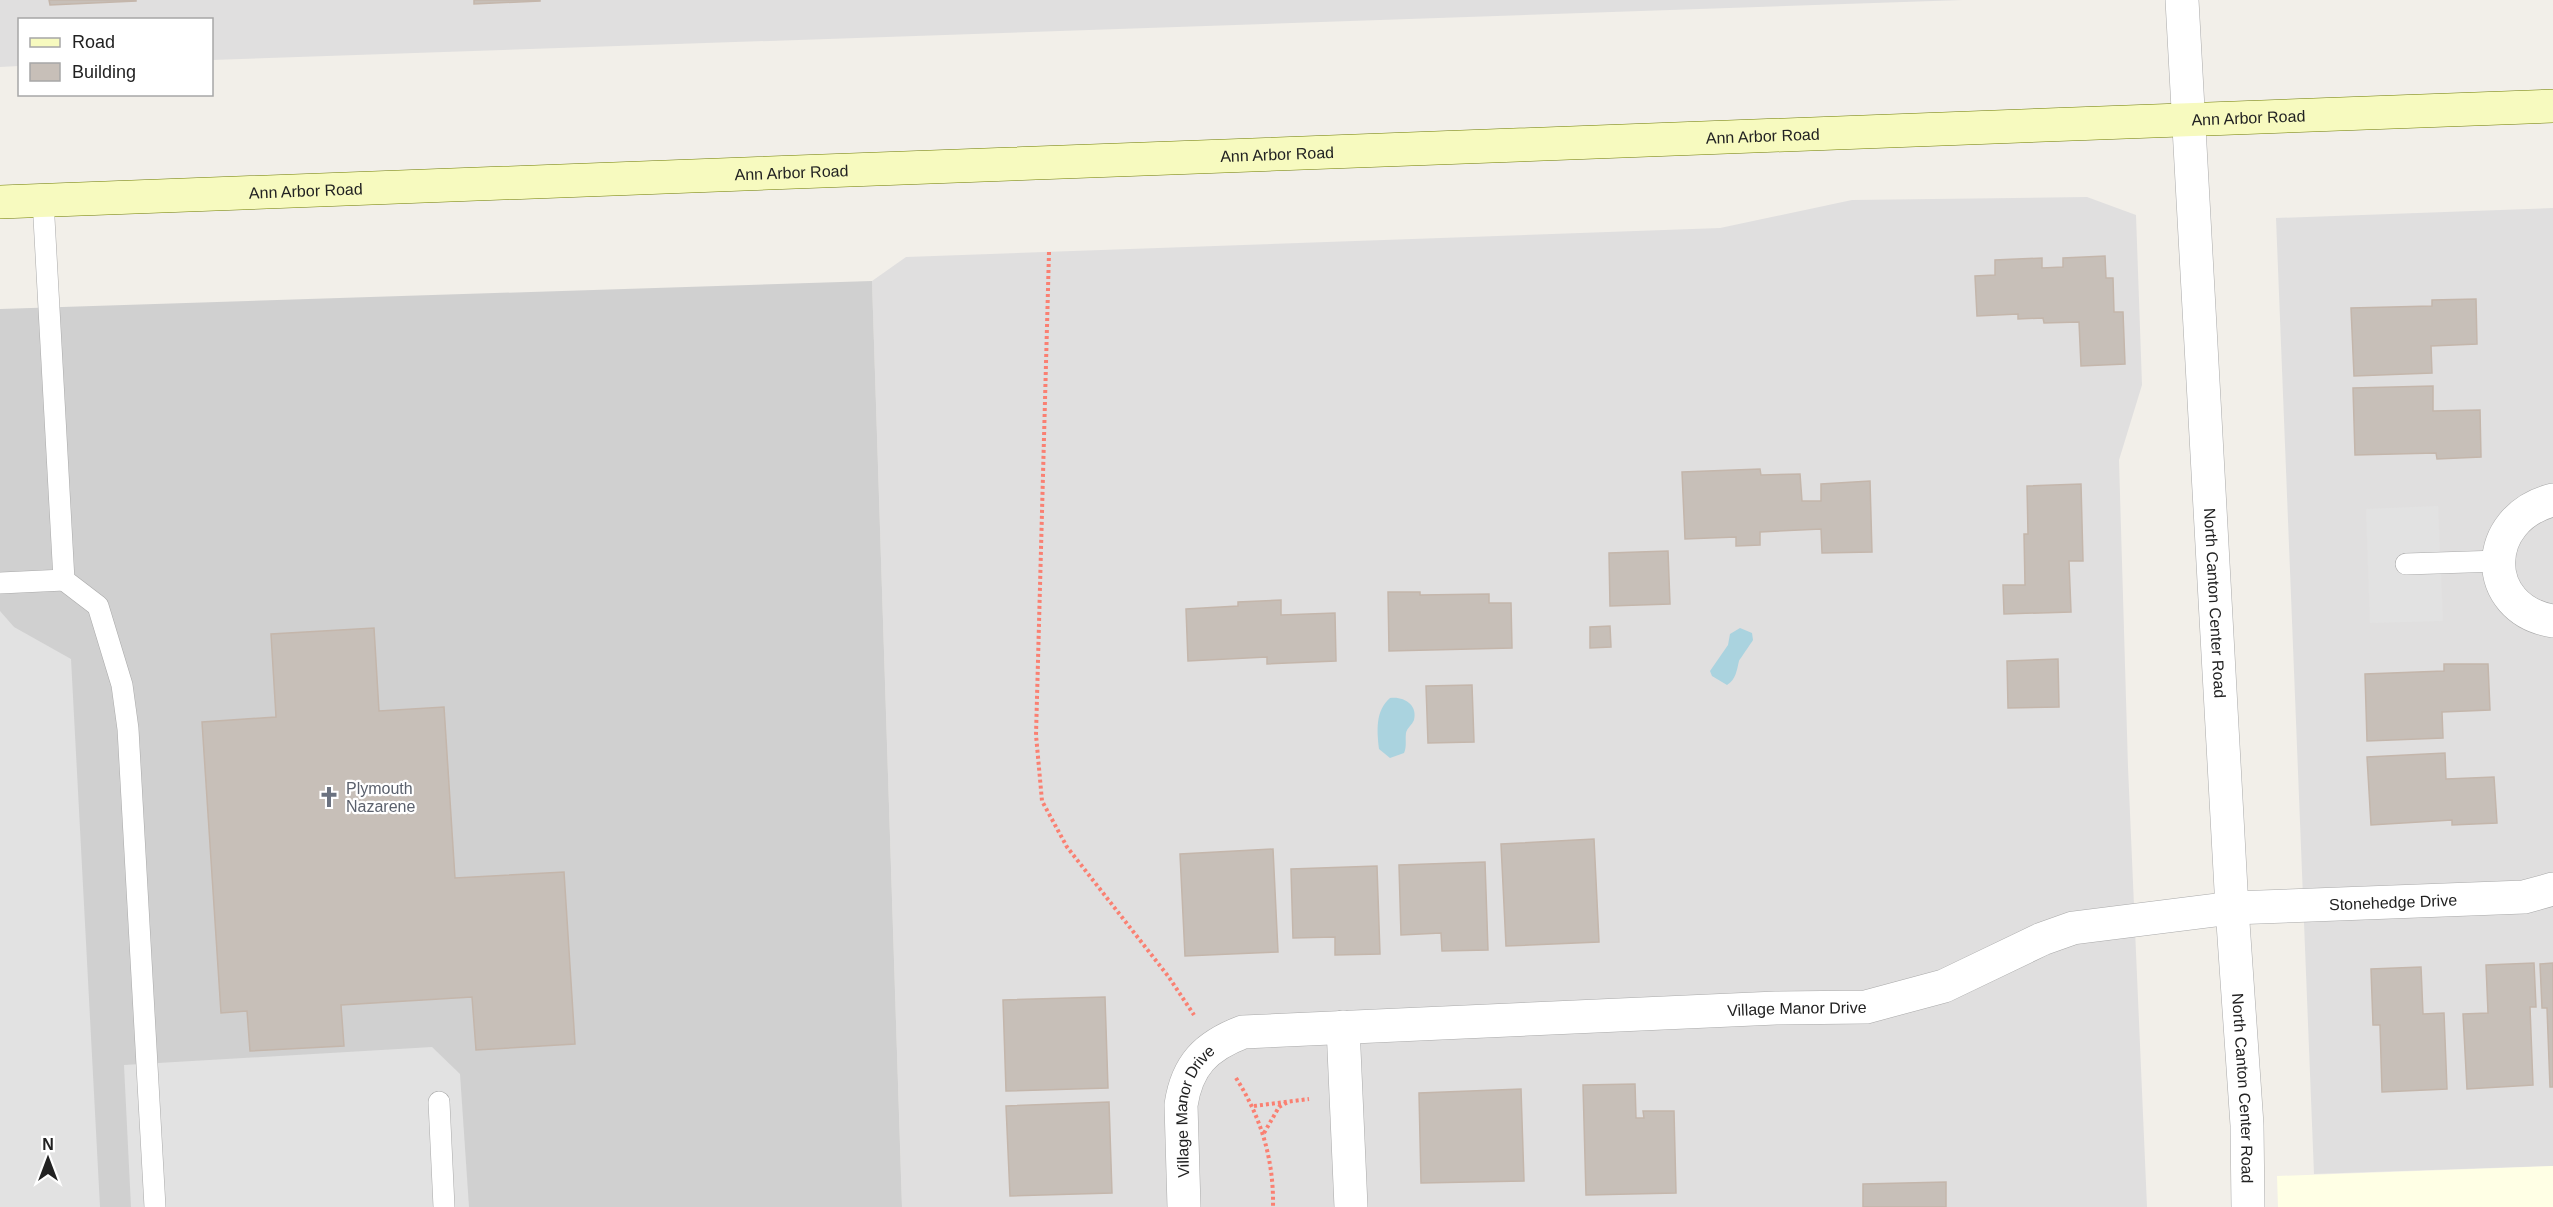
<svg xmlns="http://www.w3.org/2000/svg" width="2553" height="1207" font-family="Helvetica,sans-serif">
	<style>
		.residential { fill: #e0dfdf }
		.education { fill: #ffffe5 }
		.religious { fill: #d0d0d0 }
		.parking { fill: #e2e2e2 }
		.water { fill: #aad3df }
		.building { fill: #c7bfb8; stroke: #c4b6ab; stroke-width: 1.5 }
		.lines { fill: none; stroke-linecap: round; stroke-linejoin: round }
		.lane-casing { stroke: #a9a9a9; stroke-width: 22 }
		.street-casing { stroke: #a9a9a9; stroke-width: 34 }
		.secondary-casing { stroke: #707d05; stroke-width: 34 }
		.path { stroke: #fa8072; stroke-width: 4; stroke-dasharray: 3 3; stroke-linecap: butt }
		.lane { stroke: #fff; stroke-width: 21 }
		.street { stroke: #fff; stroke-width: 33 }
		.secondary { stroke: #f7fabf; stroke-width: 33 }
		.labels { text-anchor: middle; dominant-baseline: central; stroke-width: 4.5; stroke-linejoin: round; paint-order: stroke }
		.street-label { font-size: 16px; fill: #222; stroke: #fff }
		.worship-label { font-size: 16px; fill: #5b616d; stroke: #fff; text-anchor: start }
	</style>
	<rect width="100%" height="100%" fill="#f2efe9"/>
	<g class="residential">
		<path d="M0,0H1963L212,60V20H20L19,66L0,67Z"/>
		<path d="M2087,197L2136,215L2142,385L2119,460L2128,767L2147,1207H902L872,281L906,257L1720,228L1852,200Z"/>
		<path d="M2553,208V1166L2314,1174L2276,218Z"/>
	</g>
	<path class="education" d="M2553,1166V1207H2278L2277,1176Z"/>
	<path class="religious" d="M872,281L902,1207H0V309Z"/>
	<g class="parking">
		<path d="M2438,506L2443,621L2370,623L2366,509Z"/>
		<path d="M0,611L14,627L71,659L100,1207H0Z"/>
		<path d="M432,1047L460,1074L469,1207H131L124,1065Z"/>
	</g>
	<g class="water">
		<path d="M1740,628L1752,633L1753,640C1752,642 1740,659 1739,661C1737,669 1736,680 1727,685L1712,676L1710,671L1728,645L1730,634Z"/>
		<path d="M1390,698C1404,696 1418,705 1414,720C1412,725 1407,728 1406,733C1405,740 1407,746 1404,753L1390,758L1379,749C1377,731 1375,711 1390,698Z"/>
	</g>
	<g class="building">
		<path d="M49,0H136V1L50,5Z"/>
		<path d="M474,0H540V1L474,4Z"/>
		<path d="M2105,256L2106,278H2113L2114,312H2123L2125,364L2081,366L2079,322L2044,323L2043,318L2018,319V314L1977,316L1975,276L1995,275V260L2042,258V268L2063,267V258Z"/>
		<path d="M2476,299L2477,344L2431,346L2432,373L2354,376L2351,308L2432,306V300Z"/>
		<path d="M2433,386V411L2480,410L2481,457L2437,459L2436,453L2355,455L2353,388Z"/>
		<path d="M1760,469L1761,475L1800,474L1802,501H1821V484L1870,481L1872,552L1822,553L1821,529L1760,532V545L1736,546V537L1685,539L1682,472Z"/>
		<path d="M2081,484L2083,561H2069L2071,612L2004,614L2003,585H2025L2024,534H2028L2027,486Z"/>
		<path d="M1668,551L1670,604L1610,606L1609,553Z"/>
		<path d="M1388,592H1420V595L1489,594V603H1511L1512,648L1389,651Z"/>
		<path d="M1281,600V615L1335,613L1336,661L1267,664V657L1188,661L1186,609L1238,606V602Z"/>
		<path d="M1610,626L1611,647L1590,648V627Z"/>
		<path d="M374,628L379,711L444,707L455,878L564,872L575,1044L476,1050L472,997L341,1005L344,1046L250,1051L247,1011L221,1013L202,722L276,717L271,634Z"/>
		<path d="M2058,659L2059,707L2008,708L2007,661Z"/>
		<path d="M2444,664H2488L2490,710L2442,712L2443,738L2367,741L2365,674L2444,671Z"/>
		<path d="M1472,685L1474,742L1428,743L1426,686Z"/>
		<path d="M2445,753L2446,779L2494,777L2497,823L2452,825V820L2371,825L2367,757Z"/>
		<path d="M1594,839L1599,942L1506,946L1501,844Z"/>
		<path d="M1273,849L1278,952L1185,956L1180,854Z"/>
		<path d="M1485,862L1488,950L1442,951L1441,933L1401,935L1399,865Z"/>
		<path d="M1377,866L1380,954L1335,955V937L1293,938L1291,869Z"/>
		<path d="M2534,963L2536,1007H2530L2533,1085L2467,1089L2463,1014L2488,1013L2486,965Z"/>
		<path d="M2553,963V1087H2550L2547,1008H2542L2540,964Z"/>
		<path d="M2421,967L2423,1014L2444,1013L2447,1089L2382,1092L2380,1025H2373L2371,969Z"/>
		<path d="M1105,997L1108,1088L1006,1091L1003,1000Z"/>
		<path d="M1635,1084L1636,1118H1644L1643,1111H1674L1676,1193L1586,1195L1583,1085Z"/>
		<path d="M1521,1089L1524,1181L1421,1183L1419,1093Z"/>
		<path d="M1109,1102L1112,1193L1010,1196L1006,1106Z"/>
		<path d="M1946,1182V1207H1863V1184Z"/>
	</g>
	<g class="lines">
		<defs>
			<g id="lane">
				<path d="M2406,564L2499,561"/>
				<path d="M64,580L98,606L122,685L128,729L155,1207"/>
				<path d="M0,583L64,580L43,200"/>
				<path d="M439,1102L444,1207"/>
			</g>
			<g id="street">
				<path id="s1" d="M2182,0L2232,908L2247,1125L2248,1207"/>
				<path d="M2553,500C2481,518 2480,609 2553,621"/>
				<path d="M1343,1027L1351,1207"/>
				<path id="s2" d="M1184,1207L1181,1105C1187,1065 1206,1046 1243,1032L1776,1008L1866,1007L1944,986L2042,939L2073,928L2232,908L2524,897L2553,889"/>
			</g>
			<g id="secondary">
				<path id="s3" d="M0,202L2553,106"/>
			</g>
		</defs>
		<use href="#lane" class="lane-casing"/>
		<use href="#street" class="street-casing"/>
		<use href="#secondary" class="secondary-casing"/>
		<g class="path">
			<path d="M1049,252L1036,735L1042,801L1067,847L1168,976L1194,1015"/>
			<path d="M1236,1078C1261,1117 1274,1160 1273,1207"/>
			<path d="M1254,1106L1309,1099"/>
			<path d="M1264,1133L1279,1107L1288,1102"/>
		</g>
		<use href="#lane" class="lane"/>
		<use href="#street" class="street"/>
		<use href="#secondary" class="secondary"/>
	</g>
	<defs>
		<symbol id="church-bare" viewBox="-9 -9 18 18"><path d="M-1.2-6h2.4v3.5h3.3v2.4h-3.3V6h-2.4V-.1h-3.3v-2.4h3.3Z" fill="#6b7280" stroke="#fff" stroke-width="2.5" paint-order="stroke"/></symbol>
	</defs>
	<g fill-rule="evenodd">
		<use href="#church-bare" x="314" y="782" width="30" height="30"/>
	</g>
	<g class="labels">
		<g class="street-label">
			<text stroke="none"><textPath href="#s3" startOffset="2250">Ann Arbor Road</textPath></text>
			<text stroke="none"><textPath href="#s3" startOffset="1764">Ann Arbor Road</textPath></text>
			<text stroke="none"><textPath href="#s3" startOffset="1278">Ann Arbor Road</textPath></text>
			<text stroke="none"><textPath href="#s3" startOffset="792">Ann Arbor Road</textPath></text>
			<text stroke="none"><textPath href="#s3" startOffset="306">Ann Arbor Road</textPath></text>
			<text stroke="none"><textPath href="#s1" startOffset="604">North Canton Center Road</textPath></text>
			<text stroke="none"><textPath href="#s2" startOffset="1371">Stonehedge Drive</textPath></text>
			<text stroke="none"><textPath href="#s2" startOffset="758">Village Manor Drive</textPath></text>
			<text stroke="none"><textPath href="#s1" startOffset="1090">North Canton Center Road</textPath></text>
			<text stroke="none"><textPath href="#s2" startOffset="99">Village Manor Drive</textPath></text>
		</g>
		<g class="worship-label">
			<text x="346" y="788">Plymouth<tspan x="346" dy="18">Nazarene</tspan></text>
		</g>
	</g>
	<rect x="18" y="18" width="195" height="78" fill="#ffffff" stroke="#a7a7a7" stroke-width="1.5"/>
	<rect x="30" y="38" width="30" height="9" fill="#f7fabf" stroke="#a7a7a7" stroke-width="1.5"/>
	<text x="72" y="48" font-size="18" fill="#222222">Road</text>
	<rect x="30" y="63" width="30" height="18" fill="#c7bfb8" stroke="#a7a7a7" stroke-width="1.5"/>
	<text x="72" y="78" font-size="18" fill="#222222">Building</text>
	<g transform="translate(48 1159)" stroke="#ffffff" stroke-width="4.5" paint-order="stroke">
	<path d="M0-4.5L10 22L0 15L-10 22Z" fill="#222222"/>
	<text y="-9" font-size="16" font-weight="bold" text-anchor="middle" fill="#222222">N</text>
	</g>
</svg>
